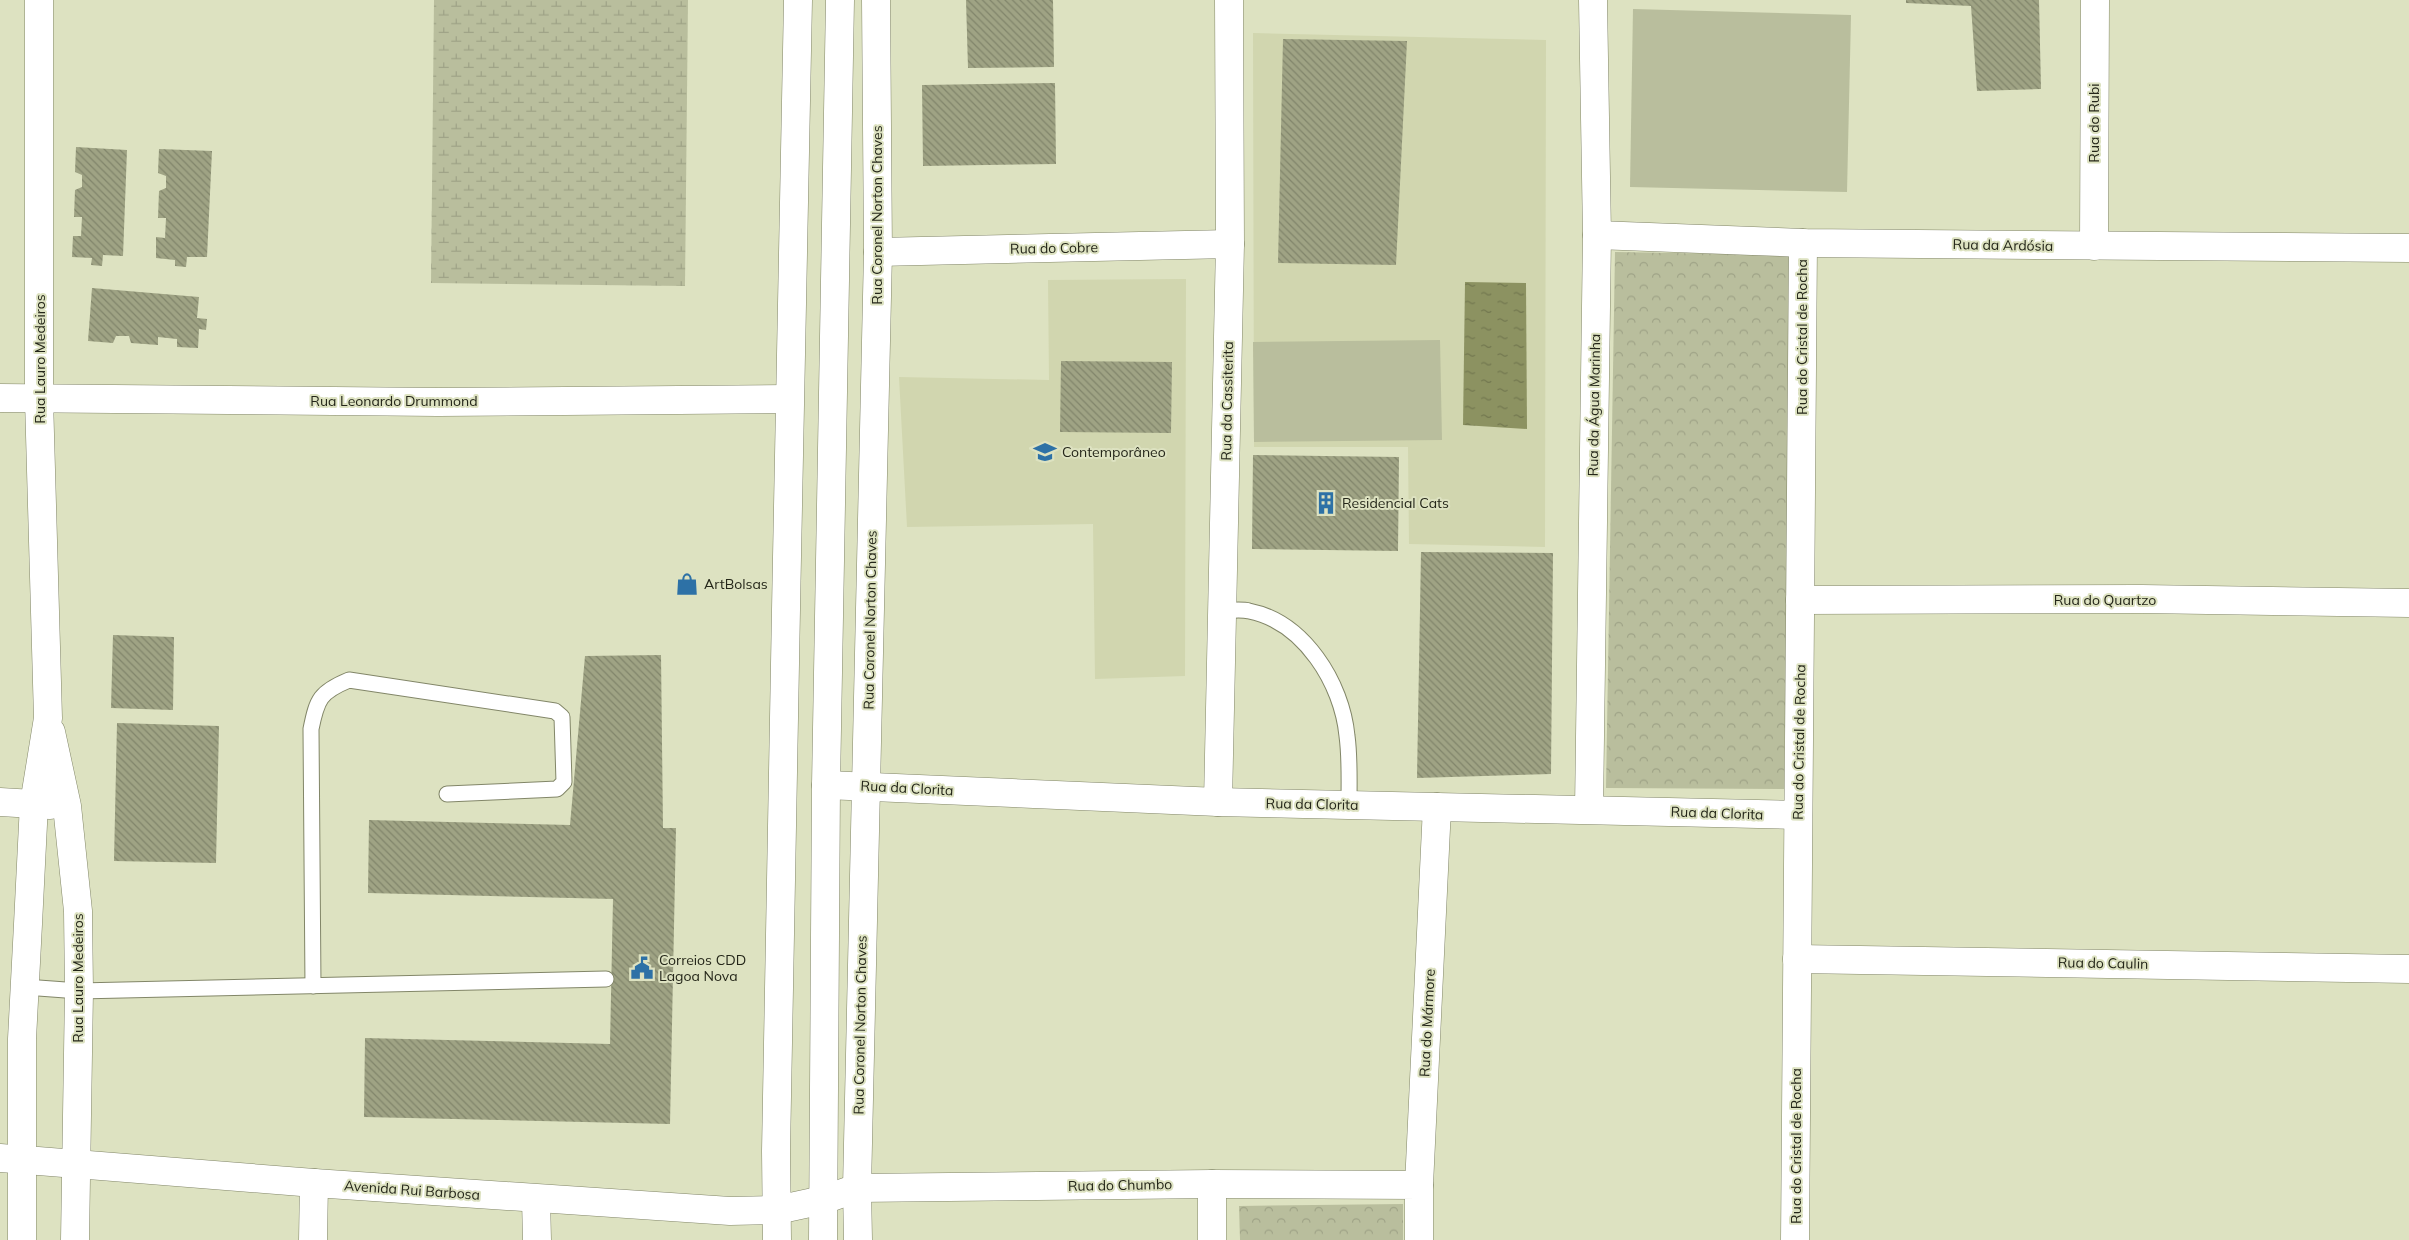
<svg xmlns="http://www.w3.org/2000/svg" width="2409" height="1240" font-family="Mulish,sans-serif">
	<style>
		.built { fill: #d1d6af }
		.green { fill: #b9be9d }
		.wetland { fill: url(#wetland-marsh) }
		.park { fill: url(#park-crowns) }
		.water { fill: url(#water-ripples) }
		.building { fill: url(#building-back-hatch) }
		.lines { fill: none; stroke-linecap: round; stroke-linejoin: round }
		.service-casing { stroke: #828668; stroke-width: 17 }
		.minor-casing { stroke: #828668; stroke-width: 29 }
		.tertiary-casing { stroke: #828668; stroke-width: 29 }
		.secondary-casing { stroke: #828668; stroke-width: 29 }
		.service { stroke: #fff; stroke-width: 15 }
		.minor { stroke: #fff; stroke-width: 28 }
		.tertiary { stroke: #fff; stroke-width: 28 }
		.secondary { stroke: #fff; stroke-width: 28 }
		.labels { text-anchor: middle; dominant-baseline: central; stroke-width: 4; stroke-linejoin: round; paint-order: stroke }
		.street-label { font-size: 14px; fill: #242619; stroke: #dde2c1 }
		.poi-label { font-size: 14px; fill: #242619; stroke: #dde2c1; text-anchor: start }
	</style>
	<defs>
		<pattern id="wetland-marsh" width="20" height="14" patternUnits="userSpaceOnUse" patternTransform="scale(1.25)"><rect width="20" height="14" fill="#b9be9d"/><path d="M1 5h8M5 5V1M11 12h8M15 12V8" fill="none" stroke="#9fa387"/></pattern>
		<pattern id="park-crowns" width="20" height="18" patternUnits="userSpaceOnUse" patternTransform="scale(1.25)"><rect width="20" height="18" fill="#b9be9d"/><path d="M2 6a3 3 0 1 1 6 0M12 15a3 3 0 1 1 6 0" fill="none" stroke="#9fa387"/></pattern>
		<pattern id="water-ripples" width="26" height="14" patternUnits="userSpaceOnUse" patternTransform="scale(1.25)"><rect width="26" height="14" fill="#8c9261"/><path d="M2 4q2-2 4 0t4 0M15 11q2-2 4 0t4 0" fill="none" stroke="#72774f"/></pattern>
		<pattern id="building-back-hatch" width="6" height="6" patternUnits="userSpaceOnUse" patternTransform="scale(1.25)"><rect width="6" height="6" fill="#9fa384"/><path d="M-1 5l2 2M0 0l6 6M5-1l2 2" fill="none" stroke="#81856b"/></pattern>
	</defs>
	<rect width="100%" height="100%" fill="#dde2c1"/>
	<g class="built">
		<path d="M1253,33L1546,40L1545,547L1409,544L1408,447H1254Z"/>
		<path d="M1186,279L1185,676L1095,679L1093,524L907,527L899,377L1049,380L1048,280Z"/>
	</g>
	<g class="green">
		<path d="M1633,9L1851,15L1847,192L1630,187Z"/>
		<path d="M1440,340L1442,440L1254,442L1253,342Z"/>
	</g>
	<path class="wetland" d="M434,0H688L685,286L431,283Z"/>
	<g class="park">
		<path d="M1615,252L1791,255L1784,789L1606,788Z"/>
		<path d="M1403,1204V1240H1240L1239,1206Z"/>
	</g>
	<path class="water" d="M1465,282L1526,283L1527,429L1463,425Z"/>
	<g class="building">
		<path d="M966,0H1053L1054,67L968,68Z"/>
		<path d="M1906,0H2039L2041,89L1977,91L1971,6L1906,3Z"/>
		<path d="M1283,39L1407,41L1396,265L1278,263Z"/>
		<path d="M1055,83L1056,164L923,166L922,85Z"/>
		<path d="M76,147L127,150L123,256L103,255L102,266L91,265L92,258L72,257L73,236H81L82,217H74L75,190L82,187V175L75,172Z"/>
		<path d="M159,149L212,151L207,257H187L186,267L175,266V260L156,258V237L165,238L166,218H158L159,191L166,188V176L158,173Z"/>
		<path d="M92,288L199,297L197,318L207,319L206,330L199,329L198,348L177,347V339L158,337V345L131,343L129,336H116L113,343L88,341Z"/>
		<path d="M1061,361L1172,362L1171,433L1060,432Z"/>
		<path d="M1253,455L1399,457L1398,551L1252,549Z"/>
		<path d="M1421,552L1553,553L1551,774L1417,778Z"/>
		<path d="M113,635L174,637L173,710L111,708Z"/>
		<path d="M661,655L663,828H676L670,1124L364,1117L365,1038L610,1044L613,899L368,893L369,820L570,825L585,656Z"/>
		<path d="M117,723L219,726L216,863L114,861Z"/>
	</g>
	<g class="lines">
		<defs>
			<g id="service">
				<path d="M1222,610C1231,611 1241,609 1249,611C1304,622 1342,683 1347,736C1350,758 1349,782 1349,804"/>
				<path d="M313,986L311,729C317,699 320,692 349,680L555,711L562,717L564,782L557,789L447,794"/>
				<path d="M25,987L79,991L606,979"/>
			</g>
			<g id="minor">
				<path d="M1597,235L1803,243L2409,248"/>
				<path d="M2094,246L2095,0"/>
				<path d="M878,252L1230,244"/>
				<path d="M0,398L438,402L788,399"/>
				<path d="M1800,600L2142,599L2409,603"/>
				<path d="M51,732L67,806L78,911L79,991L75,1240"/>
				<path d="M826,785L1218,802L1798,815"/>
				<path d="M0,802L50,805"/>
				<path d="M1218,802L1230,244L1229,0"/>
				<path d="M1589,809L1597,235L1593,0"/>
				<path d="M1797,959L2409,969"/>
				<path d="M1212,1184V1240"/>
				<path d="M1419,1185L1437,807"/>
				<path d="M536,1199L537,1240"/>
				<path d="M22,1240V1039L28,924L34,804L48,718L39,399V0"/>
				<path d="M313,1240L314,1183"/>
				<path d="M858,1240L857,1188L878,252L876,0"/>
				<path d="M1795,1240L1803,243"/>
			</g>
			<path id="tertiary" d="M823,1200L857,1188L1212,1184L1419,1185V1240"/>
			<g id="secondary">
				<path d="M0,1158L314,1183L730,1211L777,1210L823,1200"/>
				<path d="M777,1240L776,1151C784,767 789,384 798,0"/>
				<path d="M823,1240L826,785L840,0"/>
			</g>
		</defs>
		<use href="#service" class="service-casing"/>
		<use href="#minor" class="minor-casing"/>
		<use href="#tertiary" class="tertiary-casing"/>
		<use href="#secondary" class="secondary-casing"/>
		<use href="#service" class="service"/>
		<use href="#minor" class="minor"/>
		<use href="#tertiary" class="tertiary"/>
		<use href="#secondary" class="secondary"/>
	</g>
	<defs>
		<symbol id="school-bare" viewBox="-9 -9 18 18"><path d="M0-5L7-2L0 1L-7-2ZM-4 1L0 2.5L4 1V4Q0 6-4 4Z" fill="#2d71a6" stroke="#dde2c1" stroke-width="2.5" paint-order="stroke"/></symbol>
		<symbol id="building-bare" viewBox="-9 -9 18 18"><path d="M-4-6H4V6H1V3H-1V6H-4ZM-2.5-4.3h1.7v1.8h-1.7ZM.8-4.3h1.7v1.8H.8ZM-2.5-1h1.7V.8h-1.7ZM.8-1h1.7V.8H.8Z" fill="#2d71a6" stroke="#dde2c1" stroke-width="2.5" paint-order="stroke"/></symbol>
		<symbol id="shop-bare" viewBox="-9 -9 18 18"><path d="M-5-2.5h2.3a2.7 3.5 0 0 1 5.4 0H5L5.5 6h-11ZM-1.5-2.5h3a1.5 2.3 0 0 0-3 0Z" fill="#2d71a6" stroke="#dde2c1" stroke-width="2.5" paint-order="stroke"/></symbol>
		<symbol id="civic-bare" viewBox="-9 -9 18 18"><path d="M-.6-6.5H3V-4.5H.6V-3L4-1V1h2V6H-6V1h2V-1L-.6-3ZM-1.2 2.5V6h2.4V2.5Z" fill="#2d71a6" stroke="#dde2c1" stroke-width="2.5" paint-order="stroke"/></symbol>
	</defs>
	<g fill-rule="evenodd">
		<use href="#school-bare" x="1029" y="436" width="32" height="32"/>
		<use href="#building-bare" x="1310" y="487" width="32" height="32"/>
		<use href="#shop-bare" x="671" y="568" width="32" height="32"/>
		<use href="#civic-bare" x="626" y="952" width="32" height="32"/>
	</g>
	<g class="labels">
		<g class="street-label">
			<text transform="translate(2094 123) rotate(-90)">Rua do Rubi</text>
			<text transform="translate(877 215) rotate(-90)">Rua Coronel Norton Chaves</text>
			<text transform="translate(2003 245) rotate(1)">Rua da Ardósia</text>
			<text transform="translate(1054 248) rotate(-1)">Rua do Cobre</text>
			<text transform="translate(1802 337) rotate(-90)">Rua do Cristal de Rocha</text>
			<text transform="translate(40 359) rotate(-90)">Rua Lauro Medeiros</text>
			<text x="394" y="401">Rua Leonardo Drummond</text>
			<text transform="translate(1227 401) rotate(-89)">Rua da Cassiterita</text>
			<text transform="translate(1594 405) rotate(-89)">Rua da Água Marinha</text>
			<text x="2105" y="600">Rua do Quartzo</text>
			<text transform="translate(870 620) rotate(-89)">Rua Coronel Norton Chaves</text>
			<text transform="translate(1799 742) rotate(-89)">Rua do Cristal de Rocha</text>
			<text transform="translate(907 788) rotate(3)">Rua da Clorita</text>
			<text transform="translate(1312 804) rotate(1)">Rua da Clorita</text>
			<text transform="translate(1717 813) rotate(2)">Rua da Clorita</text>
			<text transform="translate(2103 963) rotate(1)">Rua do Caulin</text>
			<text transform="translate(78 978) rotate(-90)">Rua Lauro Medeiros</text>
			<text transform="translate(1427 1023) rotate(-87)">Rua do Mármore</text>
			<text transform="translate(860 1025) rotate(-89)">Rua Coronel Norton Chaves</text>
			<text transform="translate(1796 1146) rotate(-90)">Rua do Cristal de Rocha</text>
			<text transform="translate(1120 1185) rotate(-1)">Rua do Chumbo</text>
			<text transform="translate(412 1190) rotate(4)">Avenida Rui Barbosa</text>
		</g>
		<g class="poi-label">
			<text x="1062" y="452">Contemporâneo</text>
			<text x="1342" y="503">Residencial Cats</text>
			<text x="704" y="584">ArtBolsas</text>
			<text x="659" y="960">Correios CDD<tspan x="659" dy="16">Lagoa Nova</tspan></text>
		</g>
	</g>
</svg>
